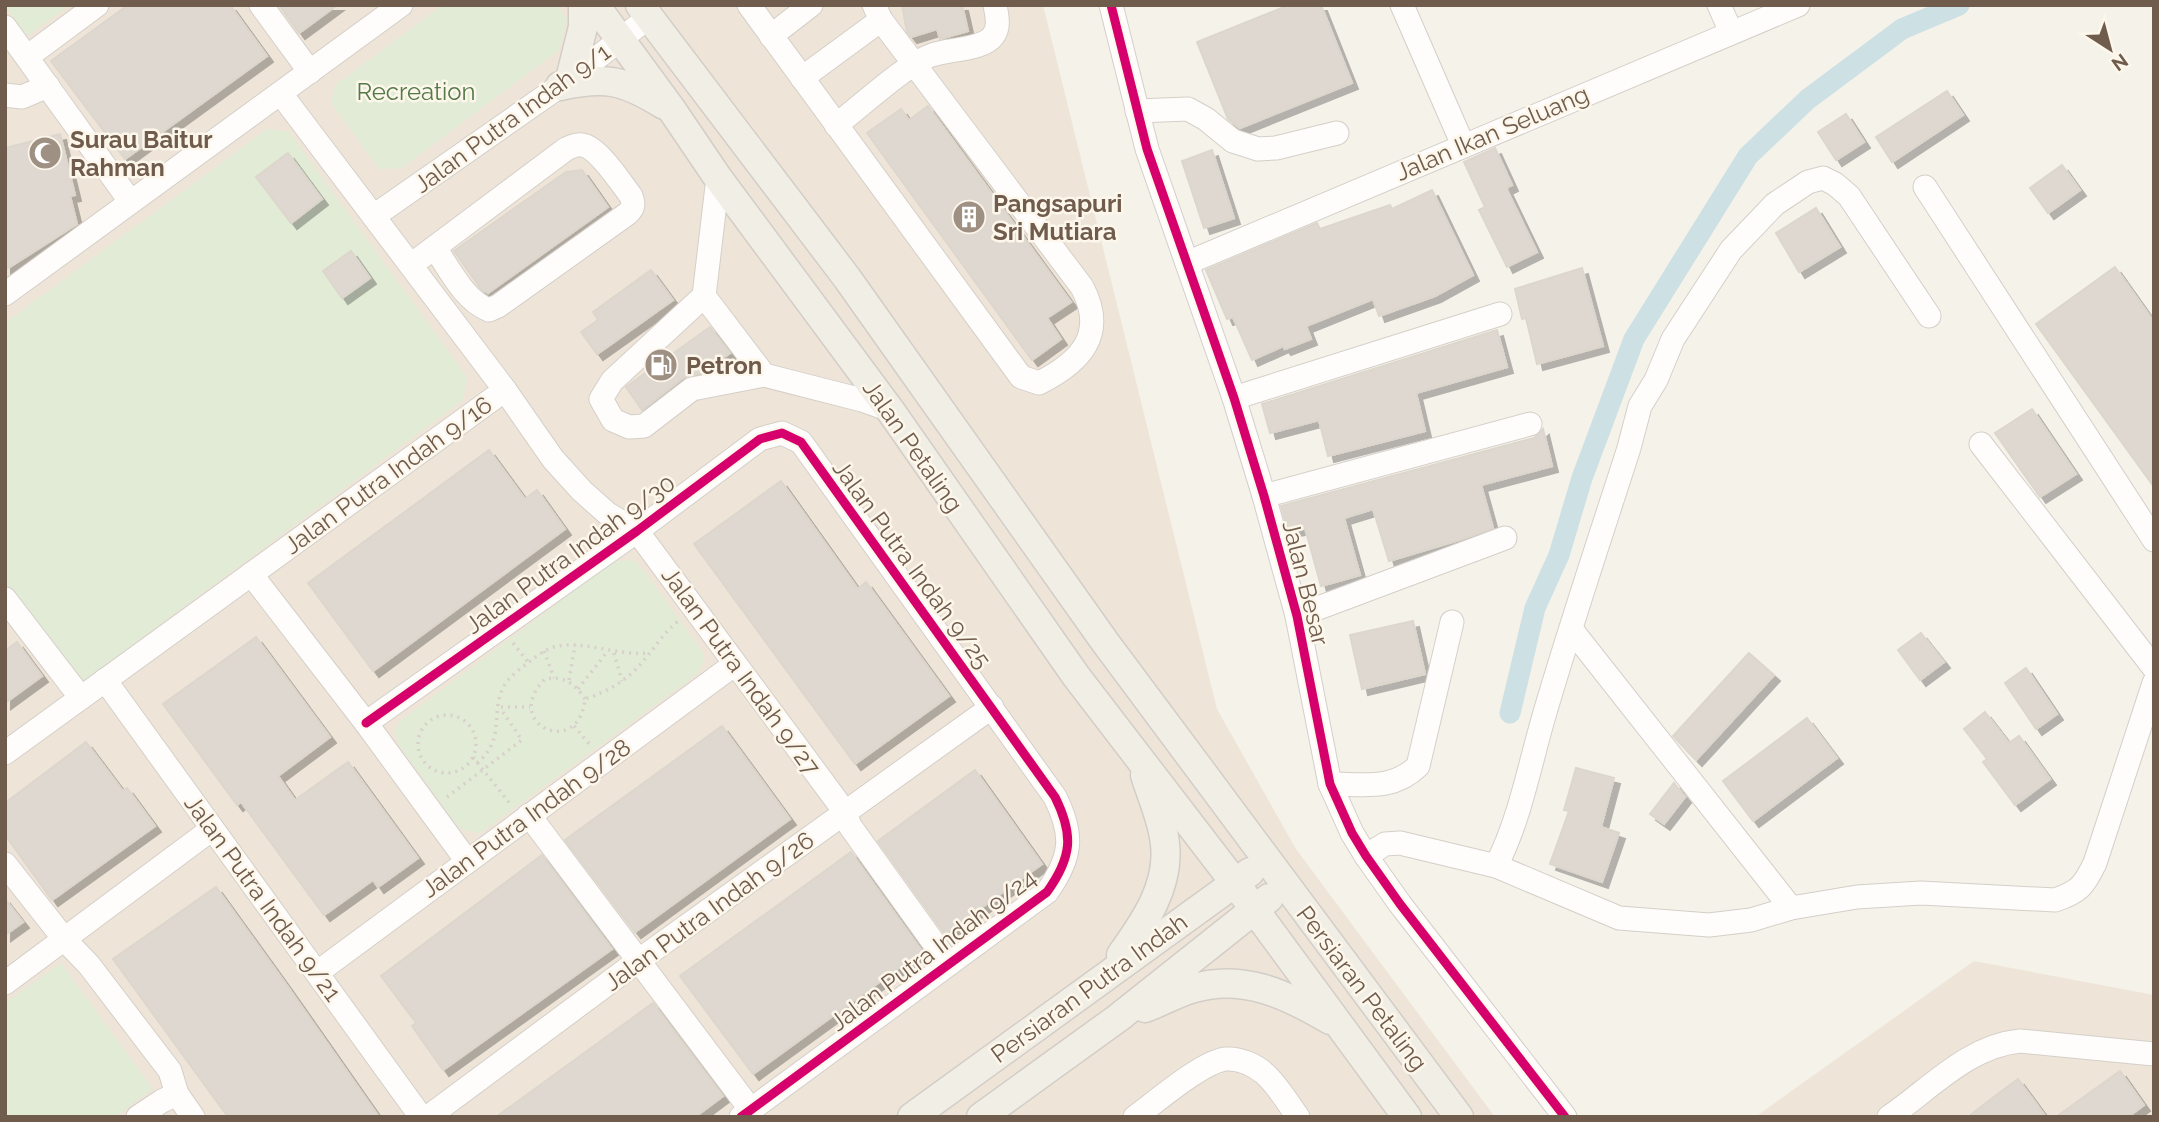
<svg xmlns="http://www.w3.org/2000/svg" width="2159" height="1122" font-family="Raleway,sans-serif">
	<style>
		.residential { fill: #eee5d8 }
		.green { fill: #e1ebd6 }
		.lines { fill: none; stroke-linecap: round; stroke-linejoin: round }
		.canal { stroke: #cde0e4; stroke-width: 21 }
		.building { fill: #ded8d0; stroke: #ddd6cd; stroke-width: 2; filter: url(#shadow) }
		.minor-casing { stroke: #d4cfc8; stroke-width: 25 }
		.major-casing { stroke: #d3cdc7; stroke-width: 31 }
		.path { stroke: #d7d0cb; stroke-width: 3.5; stroke-dasharray: 2 5; stroke-linecap: butt }
		.minor { stroke: #fefdfc; stroke-width: 23 }
		.major { stroke: #f1eee6; stroke-width: 28 }
		.cycleway-casing { stroke: #fdf7eb; stroke-width: 13 }
		.cycleway { stroke: #d6006c; stroke-width: 9 }
		.labels { text-anchor: middle; dominant-baseline: central; stroke-width: 5; stroke-linejoin: round; paint-order: stroke }
		.park-label { font-size: 24px; fill: #547a49; stroke: #fdf7eb }
		.street-label { font-size: 24px; fill: #705c4d; stroke: #fdf7eb }
		.poi-label { font-size: 24px; font-weight: bold; fill: #705c4d; stroke: #fdf7eb; text-anchor: start }
	</style>
	<defs>
		<filter id="shadow"><feDropShadow dx="6" dy="6" stdDeviation="0" flood-color="#0004"/></filter>
	</defs>
	<rect width="100%" height="100%" fill="#f5f2ea"/>
	<g class="residential">
		<path d="M5,5H1043L1217,709L1296,849L1495,1117H5Z"/>
		<path d="M1974,961L2154,995V1117H1755Z"/>
	</g>
	<g class="green">
		<path d="M5,5H70L27,36Z"/>
		<path d="M443,5H557L567,19L559,50L402,168L379,169L331,103L335,85Z"/>
		<path d="M267,129L289,132L467,377L463,400L77,686L5,586V323Z"/>
		<path d="M623,560L634,561L644,571L704,654L703,664L696,675L480,833L463,830L456,824L399,745L395,730L399,722L613,562Z"/>
		<path d="M61,963L153,1089L115,1117H5V1003Z"/>
	</g>
	<g class="lines">
		<path class="canal" d="M1510,713L1535,608L1559,555L1582,478L1634,339L1748,156L1808,99L1902,29L1959,5"/>
	</g>
	<g class="building">
		<path d="M128,5H230L267,56L125,159L51,61Z"/>
		<path d="M279,5H337L299,33Z"/>
		<path d="M902,5H962L968,31L940,39L937,29L911,37L907,32Z"/>
		<path d="M1289,5H1321L1352,83L1240,128L1228,119L1197,42Z"/>
		<path d="M1947,91L1963,115L1892,162L1876,137Z"/>
		<path d="M928,106L1071,302L1047,318L1061,339L1032,360L867,133L901,109L909,120Z"/>
		<path d="M1846,114L1864,142L1836,160L1818,132Z"/>
		<path d="M60,134L75,195L70,196L77,224L5,270V148Z"/>
		<path d="M1495,148L1512,185L1506,188L1537,252L1507,267L1479,210L1485,207L1464,162Z"/>
		<path d="M1212,150L1234,218L1204,228L1182,161Z"/>
		<path d="M288,153L322,199L291,223L256,177Z"/>
		<path d="M2062,165L2080,190L2048,213L2030,188Z"/>
		<path d="M582,170L608,207L488,293L481,289L454,251L566,172Z"/>
		<path d="M1432,190L1473,275L1435,296L1379,316L1373,299L1306,326L1311,339L1285,349L1283,346L1252,360L1233,317L1227,319L1206,270L1317,223L1320,229L1390,205L1392,209Z"/>
		<path d="M1816,208L1840,247L1799,272L1776,233Z"/>
		<path d="M351,251L370,278L342,298L323,271Z"/>
		<path d="M2115,267L2154,322V487L2036,324Z"/>
		<path d="M1582,268L1603,346L1537,364L1526,318L1522,319L1515,289Z"/>
		<path d="M651,270L673,300L597,354L581,332L598,320L593,312Z"/>
		<path d="M710,327L730,353L702,373L683,378L642,410L626,387Z"/>
		<path d="M1497,330L1507,367L1416,393L1425,431L1328,456L1319,420L1270,433L1262,404Z"/>
		<path d="M2032,409L2076,474L2040,497L1995,433Z"/>
		<path d="M1543,429L1552,466L1481,485L1493,528L1459,540L1389,561L1373,509L1344,518L1360,575L1321,586L1305,528L1288,531L1281,506L1534,438Z"/>
		<path d="M489,450L525,499L537,490L565,529L373,671L308,583Z"/>
		<path d="M781,481L858,589L866,582L949,696L855,764L694,544Z"/>
		<path d="M1413,621L1425,674L1362,689L1350,635Z"/>
		<path d="M1921,633L1944,662L1920,680L1898,650Z"/>
		<path d="M256,637L330,737L278,776L295,800L348,762L418,858L378,887L373,880L324,915L241,802L237,805L163,704Z"/>
		<path d="M17,642L42,676L5,703V651Z"/>
		<path d="M1749,653L1774,675L1696,760L1673,736Z"/>
		<path d="M2026,668L2057,714L2036,729L2005,683Z"/>
		<path d="M1985,712L2009,743L2019,736L2050,779L2015,805L1983,762L1987,759L1964,729Z"/>
		<path d="M1807,718L1837,758L1753,821L1723,781Z"/>
		<path d="M722,726L790,819L635,932L565,840Z"/>
		<path d="M86,742L123,791L127,788L155,826L52,900L5,835V803Z"/>
		<path d="M1576,768L1614,778L1601,827L1619,833L1602,882L1550,864L1569,811L1564,810Z"/>
		<path d="M975,770L1042,864L945,934L878,841Z"/>
		<path d="M1674,783L1685,797L1664,824L1650,814Z"/>
		<path d="M851,852L922,951L753,1074L680,976Z"/>
		<path d="M542,855L612,949L443,1070L412,1026L416,1023L381,976Z"/>
		<path d="M216,887L286,984L379,1117H228L113,959Z"/>
		<path d="M5,899L23,922L5,935Z"/>
		<path d="M653,1003L723,1096L695,1117H496Z"/>
		<path d="M2120,1071L2144,1105L2128,1117H2056Z"/>
		<path d="M2018,1079L2046,1117H1968L1987,1102Z"/>
	</g>
	<g class="lines">
		<defs>
			<g id="minor">
				<path d="M261,5L310,72"/>
				<path d="M749,5L1021,377L1039,383C1081,362 1107,334 1082,287L881,20L874,5"/>
				<path d="M1111,5L1147,149L1234,398L1264,496L1297,616L1330,784L1352,833L1366,856L1400,904L1565,1117"/>
				<path d="M1402,5L1463,145"/>
				<path d="M1719,5L1731,32"/>
				<path d="M5,27L130,201"/>
				<path d="M771,36L811,5"/>
				<path d="M27,57L97,5"/>
				<path d="M802,78L881,20"/>
				<path d="M281,94L505,390L553,459L582,491L608,514L637,531L845,812L850,826L949,964"/>
				<path d="M5,95L22,97L48,86"/>
				<path d="M1137,111L1188,109L1206,119L1233,141L1258,149L1276,148L1337,133"/>
				<path d="M836,125C860,107 906,64 932,55C948,49 983,50 993,36C1000,27 997,16 995,5"/>
				<path d="M718,178L704,296L764,375L862,400L890,410"/>
				<path d="M1925,187L2154,540"/>
				<path d="M374,216L570,79L649,17"/>
				<path d="M1187,263L1798,5"/>
				<path d="M411,265L566,149C571,147 576,144 582,145C598,147 621,183 631,196C634,204 634,208 627,214L498,306L489,310C464,300 450,270 435,248"/>
				<path d="M5,294L401,5"/>
				<path d="M704,296L612,381L601,399L613,420L629,427L644,426L692,389L764,375"/>
				<path d="M1234,398L1500,314"/>
				<path d="M1981,444L2154,668"/>
				<path d="M1264,496L1530,424"/>
				<path d="M251,574L366,723L467,861"/>
				<path d="M5,599L81,698"/>
				<path d="M1297,616L1505,538"/>
				<path d="M1571,629L1791,908"/>
				<path d="M105,680L421,1117"/>
				<path d="M366,723L637,531L760,439L782,433L801,442L1055,797C1074,835 1072,857 1047,892L741,1117"/>
				<path d="M5,753L505,390"/>
				<path d="M1330,784C1364,784 1392,791 1418,766L1452,622"/>
				<path d="M529,815L751,1110"/>
				<path d="M1366,856L1385,844L1400,843L1496,866L1619,918L1709,925L1751,920L1791,908L1857,897L1921,893L2055,900C2079,892 2084,886 2095,863L2154,683"/>
				<path d="M5,864L65,940L89,965L170,1071L177,1094L193,1117"/>
				<path d="M1496,866C1521,817 1530,762 1546,709C1572,621 1601,535 1629,448L1640,406L1656,380L1673,339L1731,250L1775,204L1808,182L1823,178L1835,184L1849,196L1929,316"/>
				<path d="M318,972L735,664"/>
				<path d="M5,983L212,829"/>
				<path d="M138,1117L162,1101L177,1094"/>
				<path d="M428,1117L638,961L992,707"/>
				<path d="M1135,1117C1156,1102 1203,1061 1226,1059C1240,1058 1255,1065 1265,1074C1278,1086 1288,1103 1298,1117"/>
				<path d="M1889,1117C1930,1089 1968,1046 2020,1041L2154,1054"/>
			</g>
			<g id="major">
				<path d="M595,5L672,110L718,178L890,410L1076,676L1235,883L1407,1117"/>
				<path d="M640,5L847,278L1105,642L1459,1117"/>
				<path d="M570,79L583,27V5"/>
				<path d="M560,86C606,76 624,80 664,105"/>
				<path d="M1121,955C1144,923 1170,886 1165,844C1163,821 1152,798 1145,775"/>
				<path d="M1145,1008C1161,1002 1175,994 1191,989C1242,973 1286,994 1330,1020"/>
				<path d="M912,1117L1250,872"/>
				<path d="M981,1117L1118,1018L1269,898"/>
			</g>
		</defs>
		<use href="#minor" class="minor-casing"/>
		<use href="#major" class="major-casing"/>
		<g class="path">
			<path d="M513,643L528,662"/>
			<path d="M544,651L554,678"/>
			<path d="M614,653L622,681"/>
			<path d="M569,680L575,645"/>
			<path d="M578,689L608,651"/>
			<path d="M585,699C574,683 565,676 545,679C500,724 579,760 585,699C603,693 619,685 633,672C650,656 660,636 678,621"/>
			<path d="M501,707H530"/>
			<circle cx="447" cy="744" r="29"/>
			<path d="M574,726L591,746"/>
			<path d="M473,757L511,805"/>
			<path d="M477,763C506,739 490,715 503,688C508,677 520,669 529,662C538,655 547,648 558,646C588,641 617,656 649,653"/>
			<path d="M447,797L522,740L500,708"/>
		</g>
		<use href="#minor" class="minor"/>
		<use href="#major" class="major"/>
		<defs>
			<g id="cycleway">
				<path d="M1111,5L1147,149L1234,398L1264,496L1297,616L1330,784L1352,833L1366,856L1400,904L1565,1117"/>
				<path d="M366,723L637,531L760,439L782,433L801,442L1055,797C1074,835 1072,857 1047,892L741,1117"/>
			</g>
		</defs>
		<use href="#cycleway" class="cycleway-casing"/>
		<use href="#cycleway" class="cycleway"/>
	</g>
	<defs>
		<symbol id="mosque-disc" viewBox="-11 -11 22 22"><circle r="9.5" fill="#9f9084" stroke="#fdf7eb"/><path d="M3.5-4.9A6 6 0 1 0 3.5 4.9A5 5 0 1 1 3.5-4.9Z" fill="#fff"/></symbol>
		<symbol id="building-disc" viewBox="-11 -11 22 22"><circle r="9.5" fill="#9f9084" stroke="#fdf7eb"/><path d="M-4-6H4V6H1V3H-1V6H-4ZM-2.5-4.3h1.7v1.8h-1.7ZM.8-4.3h1.7v1.8H.8ZM-2.5-1h1.7V.8h-1.7ZM.8-1h1.7V.8H.8Z" fill="#fff"/></symbol>
		<symbol id="fuel-disc" viewBox="-11 -11 22 22"><circle r="9.5" fill="#9f9084" stroke="#fdf7eb"/><path d="M-5.5-6h7V0h2V4h1.3V-2.5L3-4.5l.8-.8L6-3V5H2.5V1h-1V6h-7ZM-4.2-4.7v3.2H.2V-4.7Z" fill="#fff"/></symbol>
	</defs>
	<g fill-rule="evenodd">
		<use href="#mosque-disc" x="26" y="134" width="38" height="38"/>
		<use href="#building-disc" x="950" y="198" width="38" height="38"/>
		<use href="#fuel-disc" x="642" y="346" width="38" height="38"/>
	</g>
	<g class="labels">
		<g class="park-label">
			<text x="416" y="91">Recreation</text>
		</g>
		<g class="street-label">
			<text transform="translate(512 118) rotate(-36)">Jalan Putra Indah 9/1</text>
			<text transform="translate(1492 133) rotate(-23)">Jalan Ikan Seluang</text>
			<text transform="translate(913 446) rotate(55)">Jalan Petaling</text>
			<text transform="translate(388 475) rotate(-36)">Jalan Putra Indah 9/16</text>
			<text transform="translate(570 554) rotate(-36)">Jalan Putra Indah 9/30</text>
			<text transform="translate(912 564) rotate(54)">Jalan Putra Indah 9/25</text>
			<text transform="translate(1306 583) rotate(76)">Jalan Besar</text>
			<text transform="translate(741 671) rotate(54)">Jalan Putra Indah 9/27</text>
			<text transform="translate(526 818) rotate(-36)">Jalan Putra Indah 9/28</text>
			<text transform="translate(263 898) rotate(54)">Jalan Putra Indah 9/21</text>
			<text transform="translate(709 911) rotate(-36)">Jalan Putra Indah 9/26</text>
			<text transform="translate(933 950) rotate(-37)">Jalan Putra Indah 9/24</text>
			<text transform="translate(1089 988) rotate(-36)">Persiaran Putra Indah</text>
			<text transform="translate(1362 988) rotate(53)">Persiaran Petaling</text>
		</g>
		<g class="poi-label">
			<text x="70" y="139">Surau Baitur<tspan x="70" dy="28">Rahman</tspan></text>
			<text x="993" y="203">Pangsapuri<tspan x="993" dy="28">Sri Mutiara</tspan></text>
			<text x="686" y="365">Petron</text>
		</g>
	</g>
	<rect width="2159" height="1122" fill="none" stroke="#705c4d" stroke-width="14"/>
	<g transform="translate(2110 49) rotate(144)" stroke="#fdf7eb" stroke-width="5" paint-order="stroke">
	<path d="M0-5L12 26L0 18L-12 26Z" fill="#705c4d"/>
	<text y="-10" font-size="19" font-weight="bold" text-anchor="middle" fill="#705c4d">N</text>
	</g>
</svg>
